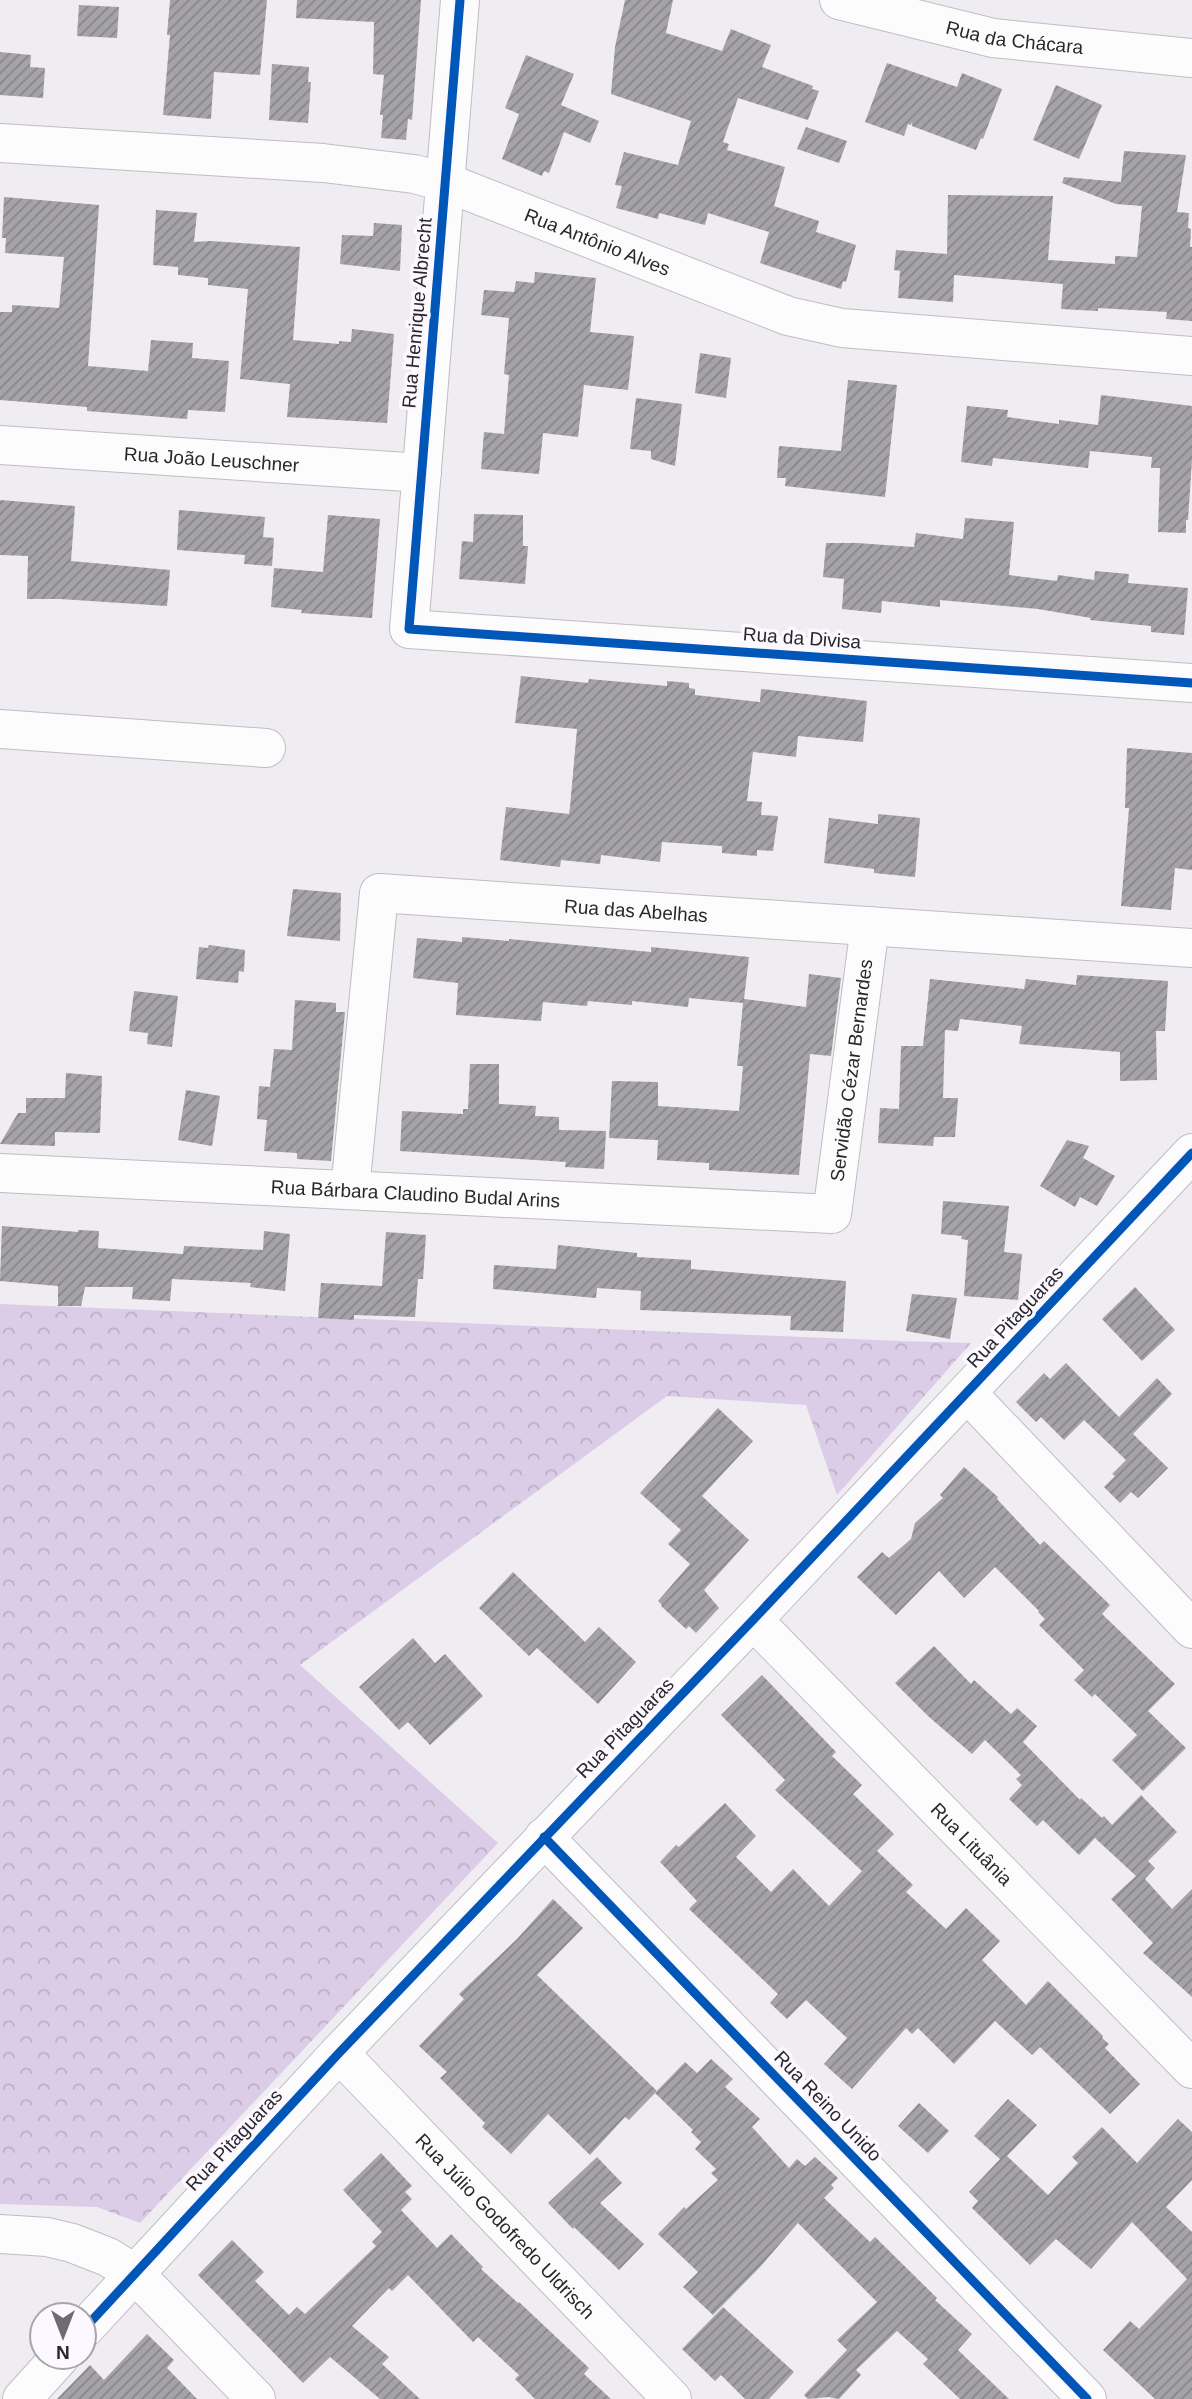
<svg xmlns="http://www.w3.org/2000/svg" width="1192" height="2399" font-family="Helvetica,sans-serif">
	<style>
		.forest { fill: url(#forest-crowns) }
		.building { fill: url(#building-hatch) }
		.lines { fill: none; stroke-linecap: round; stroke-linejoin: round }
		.minor-casing { stroke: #bfbdc2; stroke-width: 40 }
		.minor { stroke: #fdfcfd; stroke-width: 38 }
		.cycleway-casing { stroke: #fbf8ff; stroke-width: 13 }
		.cycleway { stroke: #0057b8; stroke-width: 9 }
		.labels { text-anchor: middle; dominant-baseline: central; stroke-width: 7; stroke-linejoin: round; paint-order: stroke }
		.street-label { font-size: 19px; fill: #29272b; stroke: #fbf8ff }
	</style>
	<defs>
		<pattern id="forest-crowns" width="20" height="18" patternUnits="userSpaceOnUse" patternTransform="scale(1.75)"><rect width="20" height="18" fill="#dbcce7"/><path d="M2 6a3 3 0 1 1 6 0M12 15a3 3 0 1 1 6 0" fill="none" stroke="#bcafc6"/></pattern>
		<pattern id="building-hatch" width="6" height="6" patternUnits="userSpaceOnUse" patternTransform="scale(1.75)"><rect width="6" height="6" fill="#a5a3a7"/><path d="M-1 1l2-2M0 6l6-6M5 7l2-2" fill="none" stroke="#868588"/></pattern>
	</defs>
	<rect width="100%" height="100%" fill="#efecf2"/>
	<path class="forest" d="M0,1304L899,1341L971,1343L837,1495L806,1405L667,1396L300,1665L498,1843L140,2223L97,2207L0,2204Z"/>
	<g class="building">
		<path d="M170,0H267L260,75L214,72L211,119L163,115L170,35H167Z"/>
		<path d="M297,0H421L412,120L408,119L406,140L381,138L383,115H380L384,75L373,74L374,22L296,18Z"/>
		<path d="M625,0H673L666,33L722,51L731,29L771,45L762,67L813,86L812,89L819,91L808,120L738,98L723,142L729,144L727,150L785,167L774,206L819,221L816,232L856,245L846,282L843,281L841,289L760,263L769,232L708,213L705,225L659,213L658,219L616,208L622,186L615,185L624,152L678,165L691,121L611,94L615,47Z"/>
		<path d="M79,5L119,7L117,38L77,36Z"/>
		<path d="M0,52L31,55L30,67L45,68L43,98L0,95Z"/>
		<path d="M526,55L574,74L561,105L599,121L590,143L564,132L549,173L544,171L542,176L502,159L519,114L505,108Z"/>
		<path d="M887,63L957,87L962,73L1002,89L983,139L981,138L976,150L912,126V122L911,125L908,124L904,136L865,122Z"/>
		<path d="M272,64L309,67L308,82H311L308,123L269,120Z"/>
		<path d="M1056,85L1102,105L1079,159L1033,140Z"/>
		<path d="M806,127L847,141L839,163L797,149Z"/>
		<path d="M1124,151L1186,155L1177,212L1189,213L1188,228L1191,229L1190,247H1192V321L1166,319L1167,312L1098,308V311L1061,309L1063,284L954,275L953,302L898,298L900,271L894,270L896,250L947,254L948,195L1053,196L1048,260L1115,264V256L1137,257L1142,206L1116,204L1062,183L1064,177L1121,182Z"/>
		<path d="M4,197L99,205L88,366L148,371L151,340L193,343L192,358L229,361L225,412L188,410L187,419L87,411V407L0,400V312H12V305L59,308L64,257L5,253L6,238H2Z"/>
		<path d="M156,210L197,213L194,242L210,241L300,247L293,340L339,344V341L351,342L352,329L394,334L387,423L287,417L290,384L240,379L248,289L208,285V278L178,275V267L153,265Z"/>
		<path d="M374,223L402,225L400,271L340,264L342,235L373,236Z"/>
		<path d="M535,272L596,278L590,332L634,336L628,390L584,385L578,437L543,433L539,474L481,469L484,432L504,434L509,375L504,374L509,318L481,315L484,290L514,292L516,281L534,283Z"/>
		<path d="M700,353L731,358L726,398L695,393Z"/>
		<path d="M848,380L897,385L885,497L785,486L786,478H777L779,446L841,451Z"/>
		<path d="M1101,395L1192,406V460L1188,520H1186V533L1158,532L1160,468H1151L1152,457L1090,451L1088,468L993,458L992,466L961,462L967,406L1008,410L1007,417L1059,424V420L1098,425Z"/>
		<path d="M636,398L682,404L675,466L651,459V451L630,449Z"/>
		<path d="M0,500L75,506L71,561L170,570L167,606L60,599H27L28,556L0,555Z"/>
		<path d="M179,510L265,517L263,537L274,538L272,566L244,564L245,555L177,550Z"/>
		<path d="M474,514L523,515V546H528L525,584L459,579L462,541L473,542Z"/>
		<path d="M328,515L380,519L372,618L301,613L302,610L271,607L274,568L323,572Z"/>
		<path d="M965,518L1014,522L1009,575L1057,581L1058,575L1094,580L1095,571L1129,574L1128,583L1188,588L1184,635L1151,632V626L1090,620L1091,618L1038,609L940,600V607L882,601L881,613L842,609L844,579L823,577L826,543H857L914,547L916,533L963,539Z"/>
		<path d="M521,676L588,683L589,679L667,686V681L689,683V688L695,689V695L760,702L761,689L867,701L863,742L798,736L796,757L753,752L747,801L762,802L761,815L778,816L773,851L757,850V856L722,853V846L662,842L660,862L601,855L600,864L561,860L560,867L500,860L506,807L569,814L570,807L577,729L515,723Z"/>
		<path d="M1127,748L1192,753V870L1175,868L1171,910L1121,906L1129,808H1125Z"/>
		<path d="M878,814L920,818L915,877L874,873V869L824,863L829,818L878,824Z"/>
		<path d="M293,889L341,893L340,941L287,936Z"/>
		<path d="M462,937L509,941V939L651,952V947L749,957L744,999L806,1007L809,974L841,978L831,1056L810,1054L799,1175L709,1170V1163L657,1160L658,1140L609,1138L612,1081L658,1082V1106L739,1111L743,1066H737L743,1003L689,998L688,1007L632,1001V1005L588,1001L587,1006L543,1002L541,1021L456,1015L458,983L413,978L417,938L462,942Z"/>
		<path d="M209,945L245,950L244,972L239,971L238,983L196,979L199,947L208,948Z"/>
		<path d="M1077,975L1168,981L1165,1031H1156L1157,1080L1120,1081V1052L1019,1044L1022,1026L960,1019L958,1031L945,1030L943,1098H958L955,1137H934L933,1146L878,1143L880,1108L899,1109L901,1046H923L930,979L1024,989L1026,979L1076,985Z"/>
		<path d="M134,991L178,996L172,1047L147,1044L148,1033L129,1031Z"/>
		<path d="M295,1000L336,1003V1012H345L331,1161L297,1159V1153L264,1151L267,1120L257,1119L259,1086L270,1087L274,1049L292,1050Z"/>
		<path d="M470,1064H499V1104L536,1106L535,1116L559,1117V1130L606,1131L604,1169L565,1167L566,1162L400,1151L402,1111L463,1114V1109H468Z"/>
		<path d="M66,1073L102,1076L100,1133L55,1132V1146L0,1144L18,1113H26V1098H65Z"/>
		<path d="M186,1090L220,1096L212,1146L178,1140Z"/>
		<path d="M1067,1140L1089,1146L1083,1158L1115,1176L1097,1206L1080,1197L1075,1207L1040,1186Z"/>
		<path d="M943,1201L1009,1206L1004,1252L1022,1254L1018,1300L964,1296L968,1240L961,1239L962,1236L941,1234Z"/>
		<path d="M2,1226L78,1232V1230L99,1231L98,1248L183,1254L184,1246L263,1250L264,1231L290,1234L285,1291L250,1287L251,1283L172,1279L170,1301L132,1299L133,1287H85L81,1306H58V1286L0,1281Z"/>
		<path d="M386,1232L426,1235L423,1279H418L415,1317L354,1315V1320L318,1318L321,1283L382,1286Z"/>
		<path d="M558,1245L637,1253V1257L691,1260V1269L846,1281L843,1332L790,1330L791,1316L640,1310L641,1291L597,1288L596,1298L493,1289L494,1265L556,1269Z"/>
		<path d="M1135,1287L1175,1330L1142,1361L1102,1319Z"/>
		<path d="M912,1294L957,1298L950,1339L906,1331Z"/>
		<path d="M1066,1363L1119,1417L1157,1378L1172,1394L1133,1434L1168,1468L1138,1498L1131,1492L1120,1503L1104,1487L1115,1476L1112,1474L1126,1460L1084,1420L1064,1440L1041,1417L1036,1422L1016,1402L1044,1373L1050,1379Z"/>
		<path d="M718,1408L753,1441L702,1496L749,1540L704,1590L719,1608L696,1633L689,1626L686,1629L661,1606L662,1605L658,1601L690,1564L668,1544L681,1530L640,1493Z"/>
		<path d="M964,1467L998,1497L997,1499L1040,1545L1044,1541L1110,1605L1102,1614L1175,1684L1148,1711L1186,1748L1143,1791L1112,1760L1137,1735L1095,1694L1092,1697L1074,1680L1084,1670L1039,1625L1045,1619L1038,1612L1039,1611L995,1567L964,1598L939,1571L896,1615L857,1577L882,1552L889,1558L911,1539L915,1523L943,1498L940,1495Z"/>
		<path d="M513,1572L585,1642L599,1627L636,1662L598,1704L537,1648L529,1656L479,1608Z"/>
		<path d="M413,1638L435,1663L445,1654L483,1696L430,1745L408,1722L399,1730L359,1687Z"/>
		<path d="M934,1646L971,1684L974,1680L1011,1714L1017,1708L1037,1726L1023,1742L1080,1800L1081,1798L1102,1818L1104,1816L1112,1825L1141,1795L1177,1832L1148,1861L1155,1868L1145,1879L1172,1909L1192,1889V1997L1143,1953L1153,1943L1111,1899L1136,1876L1095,1838L1079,1855L1043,1820L1037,1826L1009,1799L1022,1785L1016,1779L1021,1775L985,1740L972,1754L928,1716L895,1683Z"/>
		<path d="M762,1675L836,1752L832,1756L862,1785L853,1794L894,1834L877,1851L913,1885L906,1892L946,1929L966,1908L1000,1941L982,1960L1026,2005L1048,1981L1103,2036L1102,2038L1109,2044L1105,2048L1140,2084L1110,2114L1040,2047L1032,2055L995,2021L954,2064L918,2028L912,2034L906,2028L852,2089L824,2064L847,2038L806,2000L787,2019L770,2003L778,1994L689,1909L697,1901L660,1862L676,1845L679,1847L725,1803L756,1836L736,1857L771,1892L793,1869L829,1906L862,1871L775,1790L785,1780L721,1715Z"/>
		<path d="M553,1899L583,1928L537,1975L657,2091L629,2120L625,2117L590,2155L548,2114L511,2154L482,2127L485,2123L440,2078L447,2072L419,2046L464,1999L459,1994L517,1939Z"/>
		<path d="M711,2059L733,2079L725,2087L760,2119L752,2127L789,2168L797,2159L805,2166L815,2157L838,2178L831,2185L834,2188L824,2198L870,2242L875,2237L937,2298L935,2300L972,2334L958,2350L1009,2399H960L923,2364L928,2359L897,2331L856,2370L861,2375L839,2399L828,2397L808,2399L804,2395L847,2350L837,2340L877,2302L798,2223L761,2266L713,2315L683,2287L698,2272L658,2234L684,2207L686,2209L718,2180L711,2173L716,2169L695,2149L701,2142L691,2132L693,2130L655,2093L685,2062L697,2073Z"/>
		<path d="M1008,2099L1037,2125L1007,2156L1048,2195L1078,2163L1072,2157L1102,2127L1137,2163L1178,2119L1192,2132V2180L1166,2207L1192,2232V2399H1155L1103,2350L1130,2321L1139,2329L1187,2279L1132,2222L1091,2269L1056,2239L1030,2265L972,2208L978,2201L969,2192L1000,2159L974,2136Z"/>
		<path d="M919,2103L949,2131L928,2153L898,2126Z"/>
		<path d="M381,2153L412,2186L405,2192L412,2199L401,2210L437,2248L451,2234L483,2267L481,2269L518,2303L519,2302L589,2368L584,2374L611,2399H535L515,2379L519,2375L478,2337L473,2342L408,2275L392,2291L389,2288L352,2326L389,2357L382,2364L420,2399H380L330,2357L303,2383L198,2275L232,2240L264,2272L255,2281L289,2315L297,2307L305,2314L376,2246L372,2242L382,2232L343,2190Z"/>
		<path d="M597,2157L622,2183L600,2203L644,2244L619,2270L574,2227L573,2229L548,2203Z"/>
		<path d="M723,2307L794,2372L769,2399H745L721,2375L715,2381L682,2349Z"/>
		<path d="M147,2334L174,2360L167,2368L197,2399H57L90,2365L104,2380Z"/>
	</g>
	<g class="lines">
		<defs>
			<g id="minor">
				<path d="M460,0L409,629L1192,683"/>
				<path id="s1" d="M839,0L993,38L1192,58"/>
				<path id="s2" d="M0,143L323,163L414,174L445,182L788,316L842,328L1192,356"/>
				<path id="s3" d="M0,445L422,473"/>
				<path d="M0,729L266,748"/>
				<path id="s4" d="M0,1173L832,1214L870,926"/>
				<path id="s5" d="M350,1190L379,893L1192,948"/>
				<path d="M968,1394L1192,1629"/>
				<path id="s6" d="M753,1620L1192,2069"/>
				<path d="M544,1837L1087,2399"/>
				<path id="s7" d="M339,2053L672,2399"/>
				<path d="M0,2234L47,2237L72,2243L108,2257L134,2273L256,2399"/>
				<path d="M84,2329L339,2053L753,1620L1192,1153"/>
				<path d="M22,2399L60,2357"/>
			</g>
		</defs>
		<use href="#minor" class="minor-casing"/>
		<use href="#minor" class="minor"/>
		<defs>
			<g id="cycleway">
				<path d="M460,0L409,629L1192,683"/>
				<path d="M544,1837L1087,2399"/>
				<path d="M84,2329L339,2053L753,1620L1192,1153"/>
			</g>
		</defs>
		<use href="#cycleway" class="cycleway-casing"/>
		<use href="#cycleway" class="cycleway"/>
	</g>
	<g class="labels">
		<g class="street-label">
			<text stroke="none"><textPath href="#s1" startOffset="180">Rua da Chácara</textPath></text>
			<text stroke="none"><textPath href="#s2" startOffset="611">Rua Antônio Alves</textPath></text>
			<text transform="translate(417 313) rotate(-85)">Rua Henrique Albrecht</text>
			<text stroke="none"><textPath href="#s3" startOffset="212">Rua João Leuschner</textPath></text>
			<text transform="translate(802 638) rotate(4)">Rua da Divisa</text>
			<text stroke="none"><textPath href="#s5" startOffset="556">Rua das Abelhas</textPath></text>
			<text stroke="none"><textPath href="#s4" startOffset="978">Servidão Cézar Bernardes</textPath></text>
			<text stroke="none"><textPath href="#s4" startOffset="416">Rua Bárbara Claudino Budal Arins</textPath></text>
			<text transform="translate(1015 1317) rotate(-47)">Rua Pitaguaras</text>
			<text transform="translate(625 1728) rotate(-46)">Rua Pitaguaras</text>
			<text stroke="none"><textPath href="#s6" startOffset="313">Rua Lituânia</textPath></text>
			<text transform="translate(828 2106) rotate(46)">Rua Reino Unido</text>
			<text transform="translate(234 2140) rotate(-47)">Rua Pitaguaras</text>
			<text stroke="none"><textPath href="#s7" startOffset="240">Rua Júlio Godofredo Uldrisch</textPath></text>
		</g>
	</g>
	<g transform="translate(63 2336) rotate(180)"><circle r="33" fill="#fbf8ff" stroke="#a7a4aa" stroke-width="2"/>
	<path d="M0-5L12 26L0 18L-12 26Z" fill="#6e6c71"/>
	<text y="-10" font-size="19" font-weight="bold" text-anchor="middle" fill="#29272b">N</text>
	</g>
</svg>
